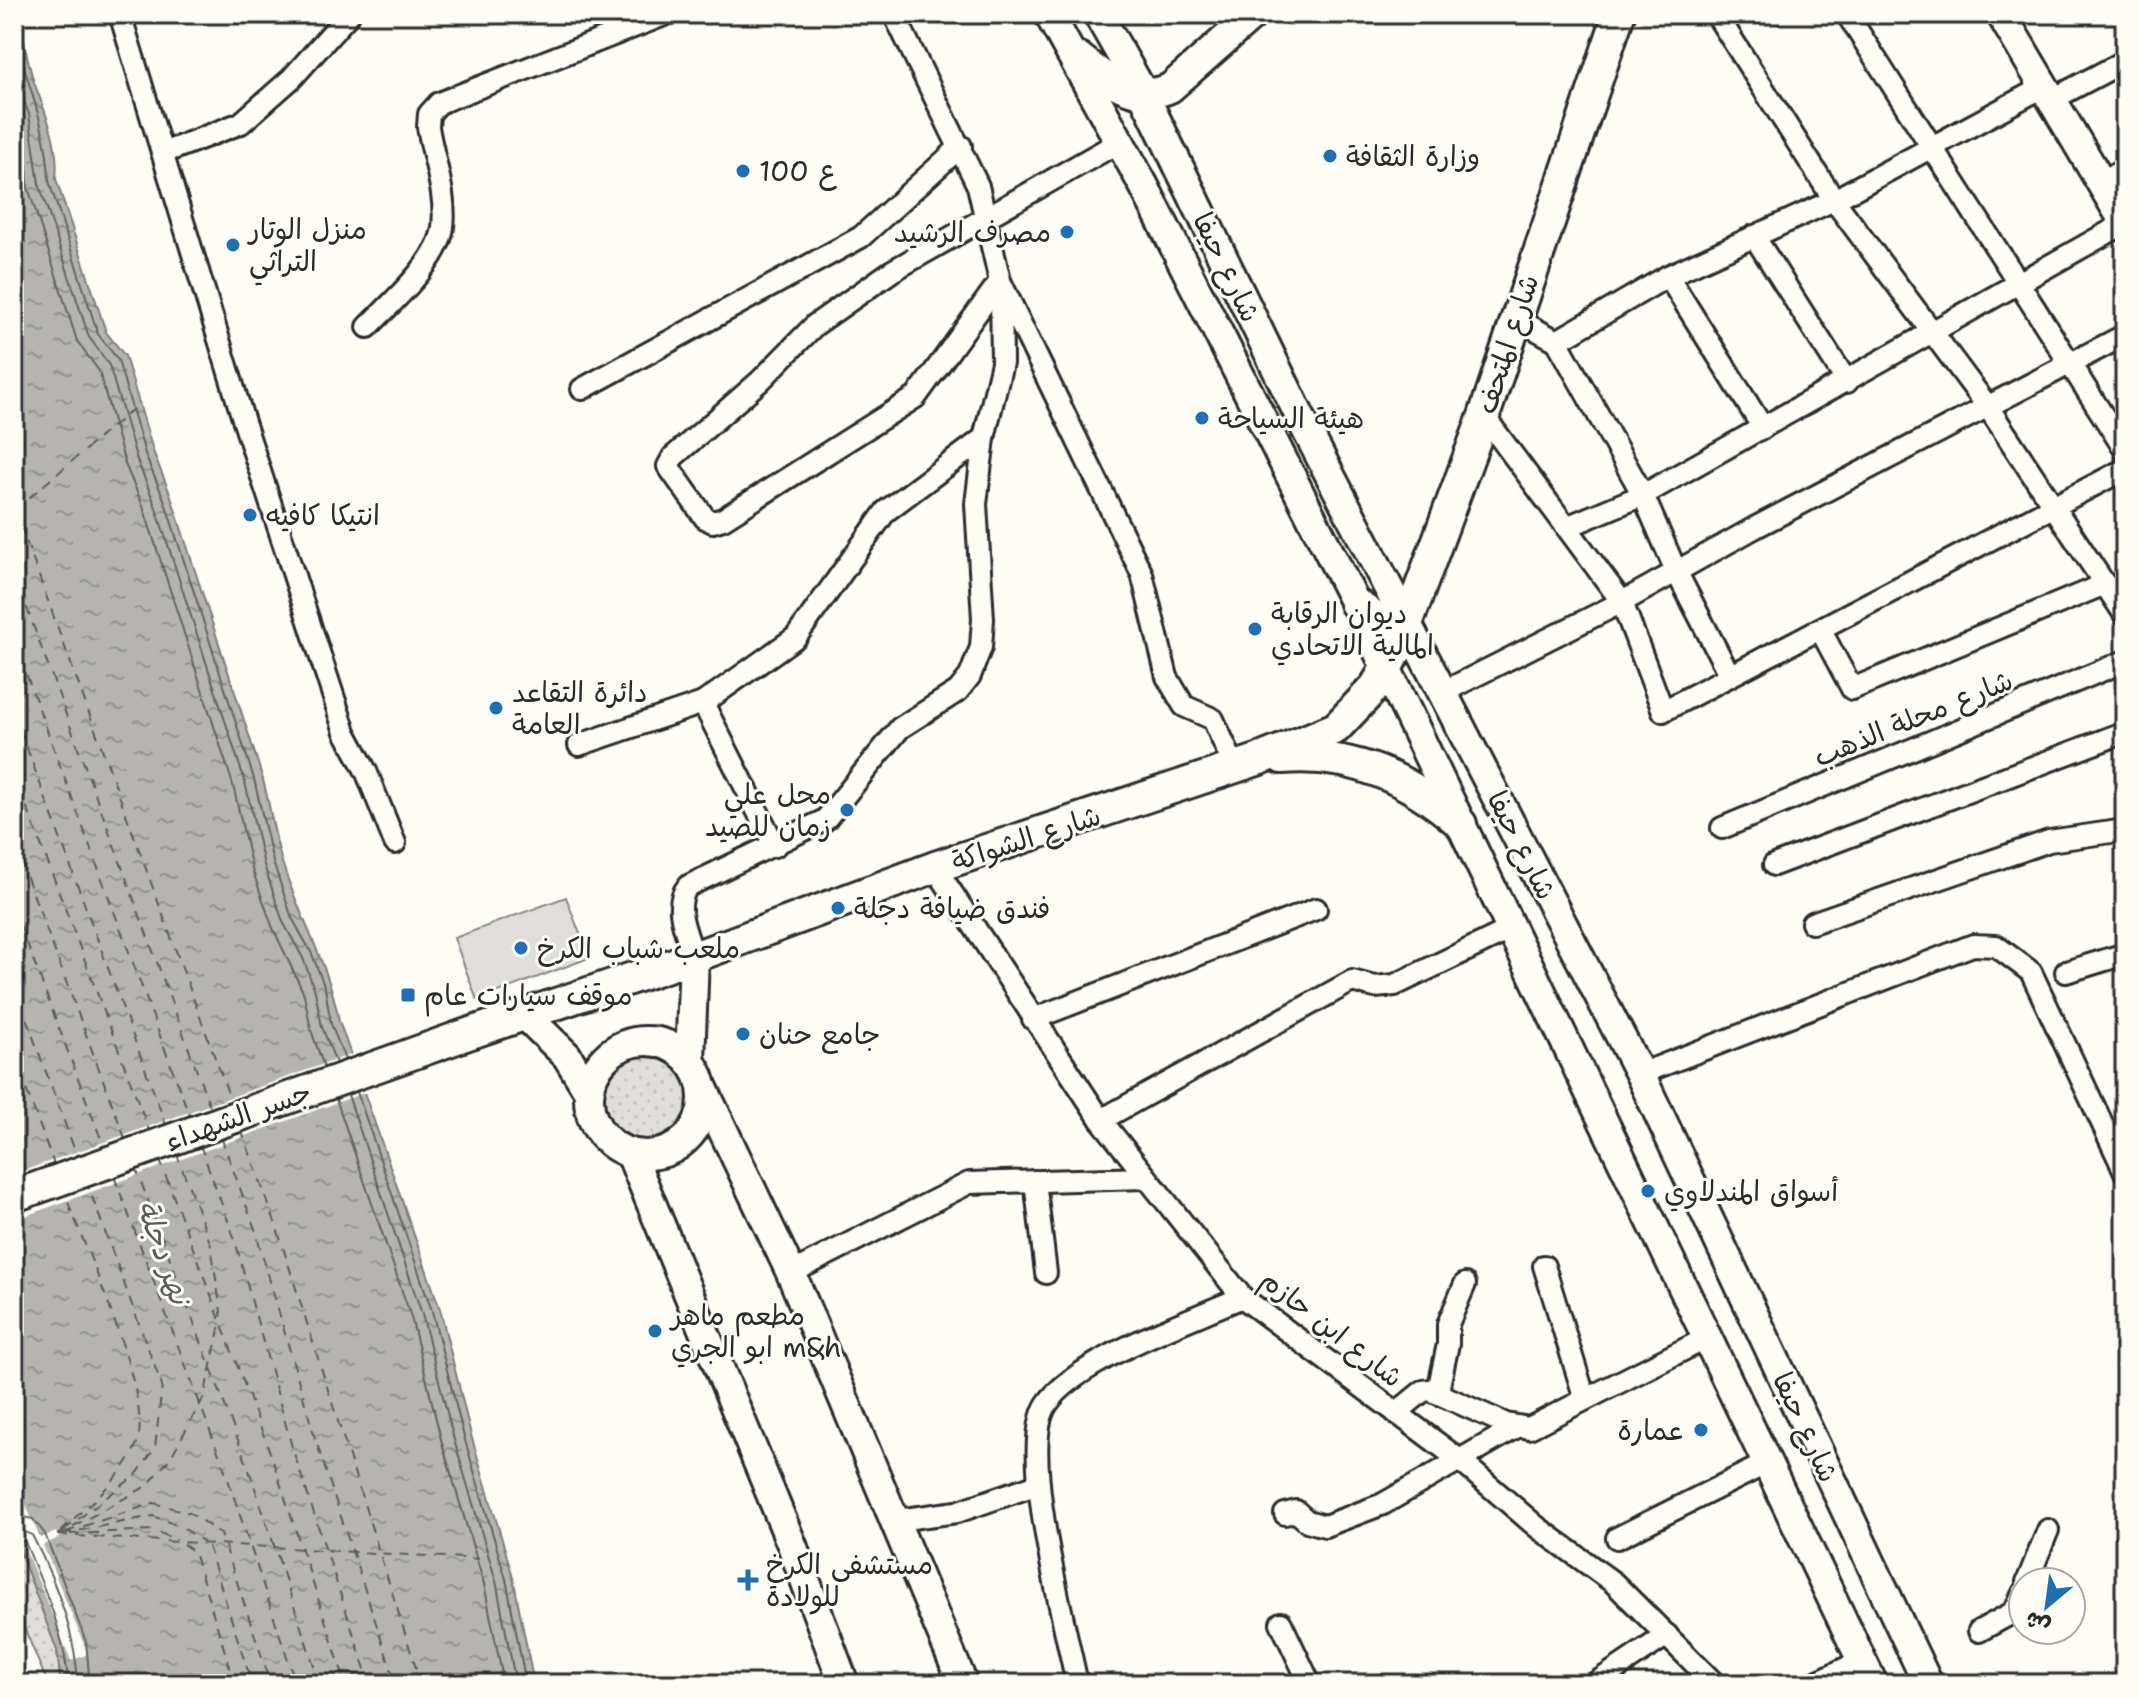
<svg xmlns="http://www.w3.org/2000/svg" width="2139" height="1698" font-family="'Shantell Sans','Playpen Sans Arabic',sans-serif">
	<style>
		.grass { fill: url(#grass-dots); stroke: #858482; stroke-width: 2 }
		.garden { fill: #dfdeda; stroke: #858482; stroke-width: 2 }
		.water { fill: url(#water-ripples); stroke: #7e7d7b; stroke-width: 2 }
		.pier { fill: #fdfcf7 }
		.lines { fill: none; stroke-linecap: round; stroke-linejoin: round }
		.shore { stroke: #626261; stroke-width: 2 }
		.ferry { stroke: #5b5b5a; stroke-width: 2; stroke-dasharray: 10 8; stroke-linecap: butt }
		.street-casing { stroke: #2b2b2b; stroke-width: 26 }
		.secondary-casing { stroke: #2b2b2b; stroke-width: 34 }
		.primary-casing { stroke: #2b2b2b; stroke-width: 36 }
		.street { stroke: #fdfcf7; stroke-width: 20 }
		.secondary { stroke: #fdfcf7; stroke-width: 28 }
		.primary { stroke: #fdfcf7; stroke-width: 30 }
		.poi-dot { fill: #1f6fb2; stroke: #fdfcf7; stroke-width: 3 }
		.labels { text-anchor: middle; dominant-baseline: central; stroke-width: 6; stroke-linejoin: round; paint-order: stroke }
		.poi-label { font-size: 28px; fill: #2b2b2b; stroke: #fdfcf7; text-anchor: start }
		.street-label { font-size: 28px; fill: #2b2b2b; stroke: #fdfcf7 }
		.water-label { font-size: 30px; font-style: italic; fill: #5b5b5a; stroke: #fdfcf7 }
	</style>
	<defs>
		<pattern id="grass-dots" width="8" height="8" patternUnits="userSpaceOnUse" patternTransform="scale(2)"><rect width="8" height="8" fill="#dfdeda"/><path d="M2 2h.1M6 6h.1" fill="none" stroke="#c0bfbb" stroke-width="1.8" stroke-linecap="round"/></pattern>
		<pattern id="water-ripples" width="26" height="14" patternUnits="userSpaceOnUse" patternTransform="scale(2)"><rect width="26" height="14" fill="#b5b4b1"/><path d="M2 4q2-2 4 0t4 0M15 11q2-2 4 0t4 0" fill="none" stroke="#939390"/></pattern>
	</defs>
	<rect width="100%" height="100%" fill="#fdfcf7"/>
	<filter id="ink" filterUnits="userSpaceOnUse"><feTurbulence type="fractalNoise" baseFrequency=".0125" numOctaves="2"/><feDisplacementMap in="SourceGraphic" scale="16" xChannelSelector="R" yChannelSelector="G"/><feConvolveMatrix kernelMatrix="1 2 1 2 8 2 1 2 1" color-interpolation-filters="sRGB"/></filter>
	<g filter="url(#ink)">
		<g class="grass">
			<circle cx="648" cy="1096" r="44"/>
			<path d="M14,1536L57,1650L61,1684H48L14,1604Z"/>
		</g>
		<path class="garden" d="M566,897L589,958L477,1000L454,938Z"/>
		<path class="water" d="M14,14H18C23,36 27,60 34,82C45,113 60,144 56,179L106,332L125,356L154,454L171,496C200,589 232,681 261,773C270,802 273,833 282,862C299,917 329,964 339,1021L440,1309L471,1435L513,1577L534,1684H61L57,1650L14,1536Z"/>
		<g class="pier">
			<path d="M355,1053L369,1091L14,1220V1174Z"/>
			<path d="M20,1491L40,1538L56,1532L59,1538L43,1545L88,1654L71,1661L14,1522V1494Z"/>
		</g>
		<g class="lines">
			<g class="shore">
				<path d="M14,31C26,81 48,129 49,181L98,334L118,360L146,457L164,499L254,779L273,862L292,918L312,954L325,988L331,1024L345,1060"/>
				<path d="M14,75L29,114L39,184L89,337L109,365L137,460L154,502L245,782L264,865L283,922L303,958L315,991L322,1027L336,1063"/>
				<path d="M14,110L27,167L28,187L77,341L99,371L125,464L143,506L233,785L252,869L272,926L304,994L311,1030L324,1067"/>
				<path d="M357,1092L432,1311L464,1437L506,1579L526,1684"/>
				<path d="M348,1095L422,1314L454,1440L496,1581L516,1684"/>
				<path d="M336,1099L411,1317L442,1443L484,1584L504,1684"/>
				<path d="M14,1515L33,1519L45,1534L86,1642L90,1684"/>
				<path d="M14,1527L32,1535C55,1580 76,1634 78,1684"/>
				<path d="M14,1537L25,1542C43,1587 66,1634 68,1684"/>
			</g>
			<g class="ferry">
				<path d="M14,508L232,1104"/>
				<path d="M16,509L140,403"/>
				<path d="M14,573L212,1112"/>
				<path d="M14,641L190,1117"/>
				<path d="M14,713L167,1128"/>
				<path d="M14,773L150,1133"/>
				<path d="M14,843L126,1141"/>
				<path d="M14,909L104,1147"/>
				<path d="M14,985L78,1159"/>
				<path d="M14,1056L55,1167"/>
				<path d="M241,1129L275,1222L421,1684"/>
				<path d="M221,1137L255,1229L315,1438L396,1684"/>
				<path d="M200,1145L234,1237L292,1447L370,1684"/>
				<path d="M176,1152L211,1245L222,1319"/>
				<path d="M159,1158L271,1455L346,1684"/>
				<path d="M135,1166L247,1464L320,1684"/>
				<path d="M114,1176L226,1473L296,1684"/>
				<path d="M64,1530L137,1474L155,1448L162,1386L87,1183"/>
				<path d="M61,1531C87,1505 124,1478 137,1443C154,1397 83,1243 64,1192"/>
				<path d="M66,1532L154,1503L190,1513L221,1534L271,1684"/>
				<path d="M62,1534L153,1516L182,1527L204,1542"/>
				<path d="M70,1534L153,1530L177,1540"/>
				<path d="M57,1535L147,1486L171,1457L204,1397L220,1325"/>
				<path d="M58,1535L479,1559"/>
				<path d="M183,1544L194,1552L235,1684"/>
				<path d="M208,1546L252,1684"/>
			</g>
			<defs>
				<g id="street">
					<path d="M120,14L244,422L345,732L366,771L395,843"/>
					<path d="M894,14L978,186L1000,281L1142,574L1167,677L1184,706L1213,719L1235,768"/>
					<path d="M1716,14L1834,200L1988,407L2125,615"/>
					<path d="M1847,14L2125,450"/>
					<path d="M2051,100L2125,61"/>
					<path d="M163,153L241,123L292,78L349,14"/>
					<path d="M2101,182L2125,169"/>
					<path d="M1754,236L1847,382"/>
					<path d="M1668,276L1763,428"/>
					<path d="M1000,281L916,397L723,519L713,522L705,518L668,466L673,457L760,381L815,325L892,271L1119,142"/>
					<path d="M1515,318L1557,341L1643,495L1676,571L1730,676"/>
					<path d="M368,327C391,303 440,260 443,227C447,195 433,158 428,127L429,114L439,103L667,14"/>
					<path d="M1557,341L1668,276L1834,200L2043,87"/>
					<path d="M582,389L861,237L961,146"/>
					<path d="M1484,416L1622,602L1663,711L2125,469"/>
					<path d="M1569,526L1643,495L2125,223"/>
					<path d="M1820,629L1852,689L2105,584"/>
					<path d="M1443,692L1622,602L1756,527L2125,335"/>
					<path d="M579,745L703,703"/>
					<path d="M1722,828L2125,661"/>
					<path d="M775,846L703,703L796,637L886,511L984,438"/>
					<path d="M1774,865L2125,732"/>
					<path d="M935,867L1101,1120L1242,1297L1457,1458L1537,1527L1614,1583L1715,1684"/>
					<path d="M1812,923L2049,841L2125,830"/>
					<path d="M694,957C687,934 672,906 688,886L825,820L900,728L958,691L970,676L981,647L983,619L976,504L984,438L1002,363L1001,289"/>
					<path d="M2066,972L2125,954"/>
					<path d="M1033,1019L1316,909"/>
					<path d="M1640,1074L1973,945L1996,946L2031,972L2125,1172"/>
					<path d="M1101,1120L1352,981L1375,987L1395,985L1511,929"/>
					<path d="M1035,1181L1046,1273"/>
					<path d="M1544,1266L1585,1399"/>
					<path d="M791,1273L969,1183L1146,1178"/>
					<path d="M1438,1391L1448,1344V1324L1465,1284"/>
					<path d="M1396,1413L1423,1391L1430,1390L1506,1424L1529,1428L1707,1338"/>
					<path d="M1285,1514L1296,1511L1307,1521L1325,1526L1383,1504L1517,1427"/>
					<path d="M897,1520L957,1512L1038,1484"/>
					<path d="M1617,1538L1767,1463"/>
					<path d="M2027,1582L2048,1530"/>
					<path d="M1281,1623L1310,1684"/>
					<path d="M1979,1631L2014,1612L2023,1593"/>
					<path d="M1077,1684C1066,1627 1017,1448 1047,1404C1077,1359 1192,1320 1242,1297"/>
					<path d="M1594,1684L1667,1635"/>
					<path d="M1812,1684L1861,1661"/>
				</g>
				<g id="secondary">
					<path d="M1049,14L1144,186L1355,603L1873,1684"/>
					<path d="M1098,14L1143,93L1304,425L1640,1074L1928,1684"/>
					<path d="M2001,14L2125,223"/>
					<path d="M1079,57C1105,78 1135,104 1170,88L1254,14"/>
					<path d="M524,1014L567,1056L589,1092"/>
					<circle cx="646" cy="1098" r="57"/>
					<path d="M690,1061L694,957"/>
					<path d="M703,1088L791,1273L963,1684"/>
					<path d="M631,1154L792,1545L844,1684"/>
				</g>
				<g id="primary">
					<path d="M1355,603L1374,617L1408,625"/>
					<path d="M1282,758C1352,752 1409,778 1461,824"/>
					<path d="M14,1196L462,1036L694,957L935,867L1260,759L1336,728L1375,687L1398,648L1484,416L1619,14"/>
				</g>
			</defs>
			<use href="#street" class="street-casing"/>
			<use href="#secondary" class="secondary-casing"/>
			<use href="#primary" class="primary-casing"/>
			<use href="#street" class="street"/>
			<use href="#secondary" class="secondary"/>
			<use href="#primary" class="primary"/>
		</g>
	</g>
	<g class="poi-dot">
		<circle cx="1330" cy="156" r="8"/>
		<circle cx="743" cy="171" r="8"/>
		<circle cx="1067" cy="232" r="8"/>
		<circle cx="233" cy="245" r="8"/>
		<circle cx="1202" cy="418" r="8"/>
		<circle cx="250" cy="515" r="8"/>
		<circle cx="1255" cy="629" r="8"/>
		<circle cx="496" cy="708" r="8"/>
		<circle cx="847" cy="810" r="8"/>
		<circle cx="838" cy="908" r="8"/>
		<circle cx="521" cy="948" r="8"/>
		<rect x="400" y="987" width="16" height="16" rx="4"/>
		<circle cx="743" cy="1034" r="8"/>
		<circle cx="1648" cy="1191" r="8"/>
		<circle cx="655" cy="1331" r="8"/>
		<circle cx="1701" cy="1430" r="8"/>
		<path d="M744 1568h8v8h8v8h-8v8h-8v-8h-8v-8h8z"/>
	</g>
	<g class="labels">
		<g class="poi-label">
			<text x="1346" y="156">وزارة الثقافة</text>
			<text x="759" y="171">100 ع</text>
			<text x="249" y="229">منزل الوتار<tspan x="249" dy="32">التراثي</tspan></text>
			<text x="1051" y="232" text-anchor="end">مصرف الرشيد</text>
			<text x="1218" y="418">هيئة السياحة</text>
			<text x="266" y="515">انتيكا كافيه</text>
			<text x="1271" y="613">ديوان الرقابة<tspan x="1271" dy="32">المالية الاتحادي</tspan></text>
			<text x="512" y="692">دائرة التقاعد<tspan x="512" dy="32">العامة</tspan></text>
			<text x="831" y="794" text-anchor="end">محل علي<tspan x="831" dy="32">زمان للصيد</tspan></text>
			<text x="854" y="908">فندق ضيافة دجلة</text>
			<text x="537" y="948">ملعب شباب الكرخ</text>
			<text x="424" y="995">موقف سيارات عام</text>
			<text x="759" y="1034">جامع حنان</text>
			<text x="1664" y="1191">أسواق المندلاوي</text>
			<text x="671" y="1315">مطعم ماهر<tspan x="671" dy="32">ابو الجري m&amp;h</tspan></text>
			<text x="1685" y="1430" text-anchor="end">عمارة</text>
			<text x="766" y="1564">مستشفى الكرخ<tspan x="766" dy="32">للولادة</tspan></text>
		</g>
		<g class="street-label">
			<text transform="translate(1227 267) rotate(64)">شارع حيفا</text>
			<text transform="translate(1507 344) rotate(-72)">شارع المتحف</text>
			<text transform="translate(1913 718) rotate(-22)">شارع محلة الذهب</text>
			<text transform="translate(1026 838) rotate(-18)">شارع الشواكة</text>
			<text transform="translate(1522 845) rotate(63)">شارع حيفا</text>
			<text transform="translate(238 1116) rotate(-20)">جسر الشهداء</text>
			<text transform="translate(1332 1328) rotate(38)">شارع ابن حازم</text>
			<text transform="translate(1806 1427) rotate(65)">شارع حيفا</text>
		</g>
		<g class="water-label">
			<text transform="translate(164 1252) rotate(71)">نهر دجلة</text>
		</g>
	</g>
	<rect width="2139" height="1698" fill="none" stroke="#fdfcf7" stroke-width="48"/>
	<rect x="24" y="24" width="2091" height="1650" fill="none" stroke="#2b2b2b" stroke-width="3" filter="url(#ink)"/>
	<g transform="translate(2047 1606) rotate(209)"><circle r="38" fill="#fdfcf7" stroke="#a9a8a5" stroke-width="2"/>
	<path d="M0-6L14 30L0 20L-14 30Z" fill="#1f6fb2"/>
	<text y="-12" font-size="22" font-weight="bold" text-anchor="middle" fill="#2b2b2b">ش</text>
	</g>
</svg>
